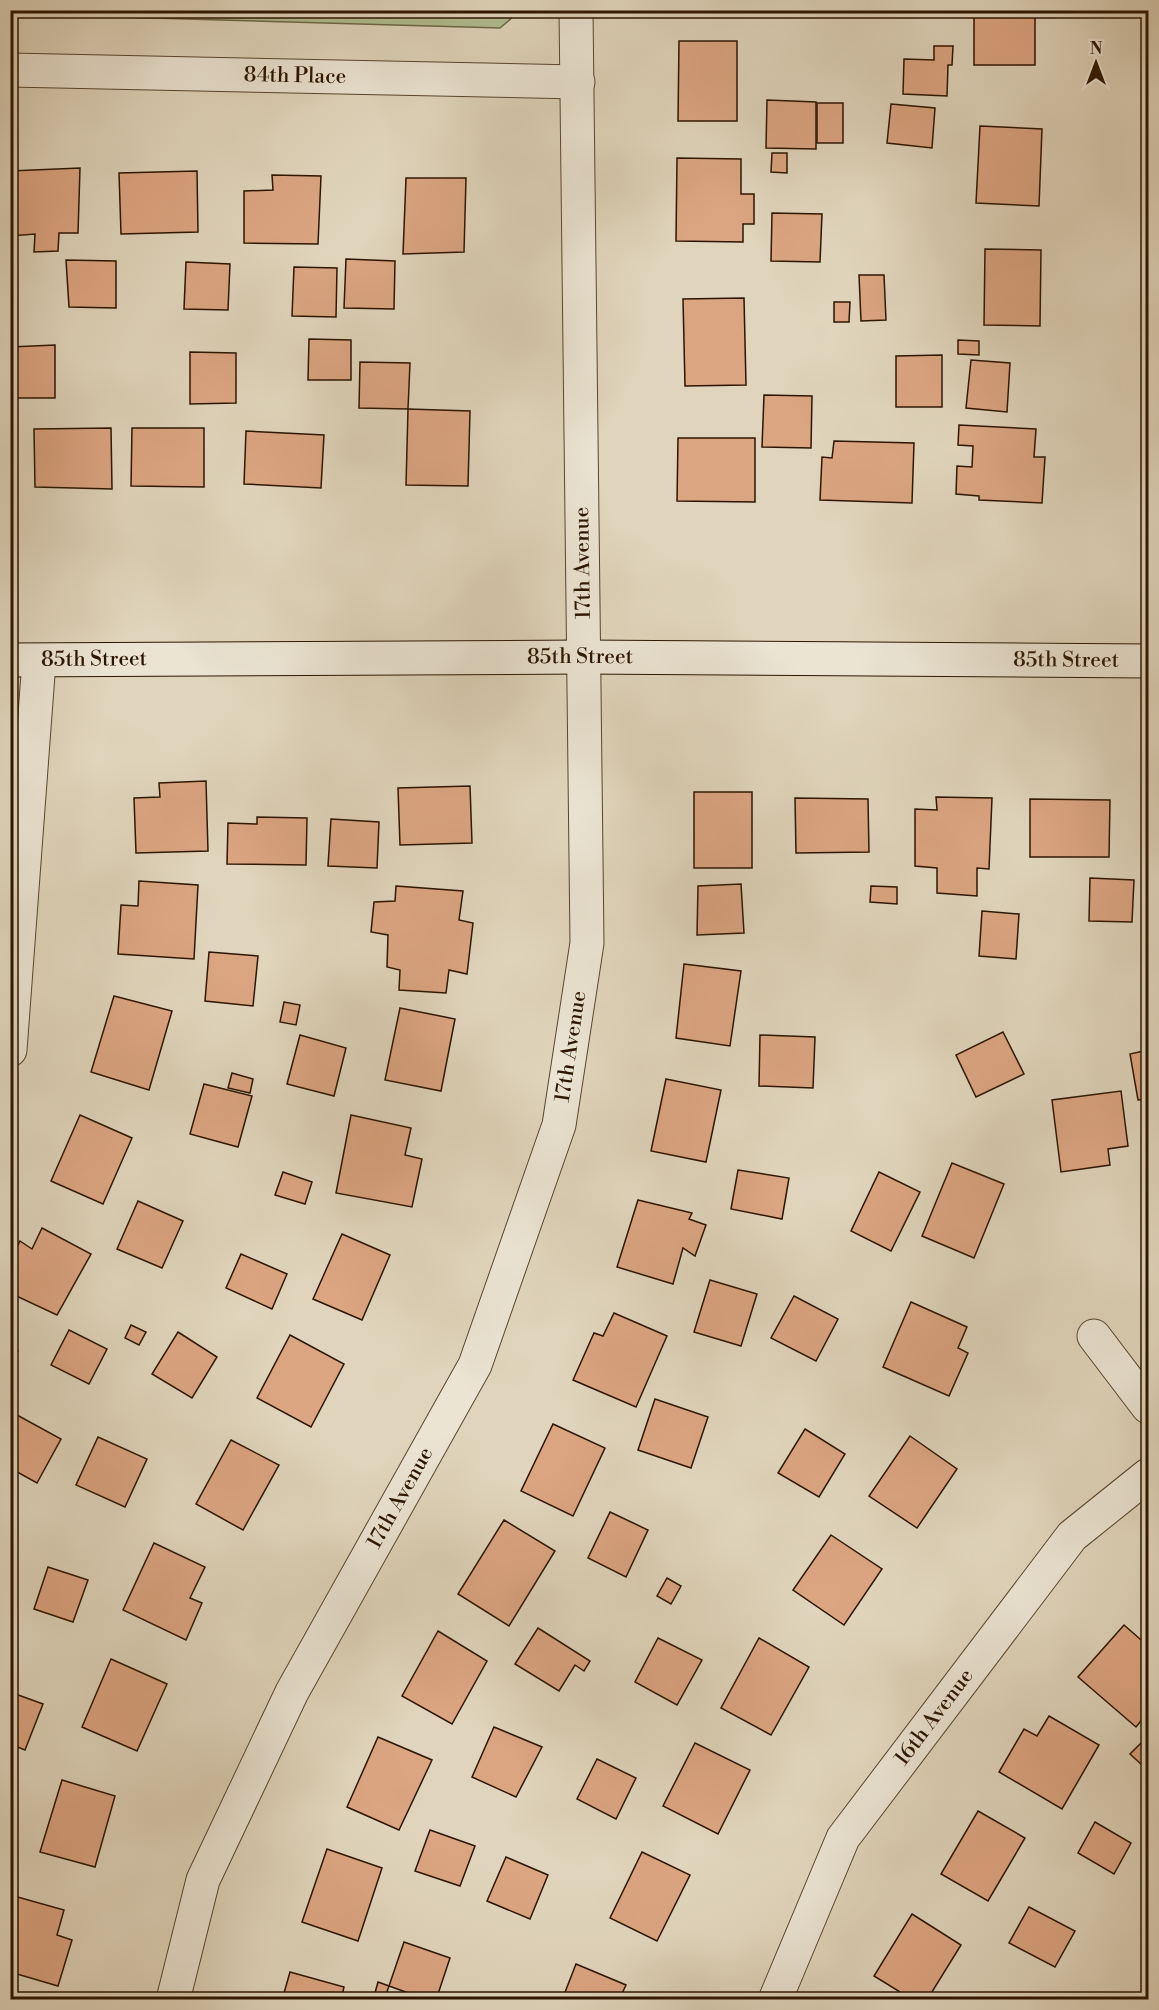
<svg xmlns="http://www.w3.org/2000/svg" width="1159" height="2010" font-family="'Libre Bodoni',serif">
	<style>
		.green { fill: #b1bd91; stroke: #6e6948; stroke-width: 1.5 }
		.building { fill: #dca582; stroke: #2c1500; stroke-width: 1.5 }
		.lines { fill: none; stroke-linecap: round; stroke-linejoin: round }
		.street-casing { stroke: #59452f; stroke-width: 35 }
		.secondary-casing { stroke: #2c1500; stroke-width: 35 }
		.street { stroke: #ebe4d3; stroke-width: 33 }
		.secondary { stroke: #ebe4d3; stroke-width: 33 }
		.labels { text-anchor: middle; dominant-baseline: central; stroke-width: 4.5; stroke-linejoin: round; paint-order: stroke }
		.street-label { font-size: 21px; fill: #2c1500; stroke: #ebe4d3 }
	</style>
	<rect width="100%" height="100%" fill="#e0d5bc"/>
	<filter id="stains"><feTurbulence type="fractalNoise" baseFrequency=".00333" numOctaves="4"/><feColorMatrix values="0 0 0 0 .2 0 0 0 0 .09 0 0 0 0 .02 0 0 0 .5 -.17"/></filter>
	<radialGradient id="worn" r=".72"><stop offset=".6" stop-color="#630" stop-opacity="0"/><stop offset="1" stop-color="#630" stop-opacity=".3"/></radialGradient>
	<path class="green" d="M11,10H520V11L500,28L11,14Z"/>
	<g class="building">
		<path d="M676,10H740V15L677,17Z"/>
		<rect x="974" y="10" width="61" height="55"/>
		<path d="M679,41H737V121H678Z"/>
		<path d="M934,46H953L952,65H948L947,96L903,94L904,59L934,60Z"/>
		<path d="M767,100L816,102V149L766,148Z"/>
		<rect x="817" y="103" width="26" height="40"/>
		<path d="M891,104L935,108L932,148L887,143Z"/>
		<path d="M980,126L1042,129L1039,206L976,203Z"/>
		<path d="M772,153H787V173L771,172Z"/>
		<path d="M677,158L741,159V194H754V224H743V242L676,241Z"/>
		<path d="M80,168L78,233H59L58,251L34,252L35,234L10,236V171Z"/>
		<path d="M197,171L198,232L121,234L119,173Z"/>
		<path d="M272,175L321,176L318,244L244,243V191L273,190Z"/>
		<path d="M406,178H466L464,252L403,254Z"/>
		<path d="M772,213L822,214L820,262L771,261Z"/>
		<path d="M985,249L1041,250L1040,326L984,325Z"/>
		<path d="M346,259L395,261L394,309L344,308Z"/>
		<path d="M66,260L116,261V308L69,307Z"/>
		<path d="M186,262L230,264L228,310L184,309Z"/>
		<path d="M294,267L337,268L336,317L292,316Z"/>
		<path d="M859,275H884L886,320L861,321Z"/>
		<path d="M744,298L746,385L685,386L683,299Z"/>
		<path d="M834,302H850L849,322H834Z"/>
		<path d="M309,339L351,340V380H308Z"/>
		<path d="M958,340L979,341V355L958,354Z"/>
		<path d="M55,345V398H10V347Z"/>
		<path d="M190,352L236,353V403L190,404Z"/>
		<path d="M942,355V407H896V356Z"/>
		<path d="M971,360L1010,363L1007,412L966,408Z"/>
		<path d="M360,362L410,363L408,409L359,408Z"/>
		<path d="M764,395L812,396L811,448L762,447Z"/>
		<path d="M408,409L470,411L468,486L406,485Z"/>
		<path d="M959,425L1036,429L1034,457H1045L1042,503L979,500V496L956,494L957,466L972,467L973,446L958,445Z"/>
		<path d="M111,428L112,489L35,487L34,429Z"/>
		<path d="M132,428H204V487L131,486Z"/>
		<path d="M246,431L324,435L321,488L244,484Z"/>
		<path d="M678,438H755V502L677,501Z"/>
		<path d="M834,441L914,443L912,503L820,500L822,457L832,458Z"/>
		<path d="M206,781L208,851L136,853L134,798L160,797L159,783Z"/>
		<path d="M470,786L472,843L400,845L398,788Z"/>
		<rect x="694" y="792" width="58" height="76"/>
		<path d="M936,797L992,798L989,869L977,868V896L937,893V868L915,866V809L937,810Z"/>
		<path d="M795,798L868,799L869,852L796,853Z"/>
		<path d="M1030,799L1110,800L1109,857H1030Z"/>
		<path d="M257,817L307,818L306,865L227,864L228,823L257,824Z"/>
		<path d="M331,819L379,822L377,868L328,866Z"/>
		<path d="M1090,878L1134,880L1132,922L1089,921Z"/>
		<path d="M139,881L198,885L194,959L118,954L121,905L138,906Z"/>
		<path d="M741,884L744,933L697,935L698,886Z"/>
		<path d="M396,886L463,891L459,920L473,923L467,974L449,970L446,993L399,990L400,970L387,967L388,935L371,932L374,902L395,901Z"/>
		<path d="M871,886L897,887V904L870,902Z"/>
		<rect x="1144" y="890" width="4" height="21"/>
		<path d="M982,911L1019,914L1016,959L979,956Z"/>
		<path d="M209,952L258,956L253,1006L205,1001Z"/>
		<path d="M684,964L741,971L730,1046L676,1038Z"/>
		<path d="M114,996L172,1011L149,1090L91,1072Z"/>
		<path d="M284,1002L300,1005L296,1025L280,1022Z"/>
		<path d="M400,1008L455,1019L441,1091L385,1080Z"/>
		<path d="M1003,1032L1024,1074L976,1097L956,1055Z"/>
		<path d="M300,1035L346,1048L334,1096L287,1084Z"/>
		<path d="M760,1035L815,1037L813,1088L759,1086Z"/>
		<path d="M1148,1050V1099L1138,1100L1130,1054Z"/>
		<path d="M232,1073L253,1079L250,1093L228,1088Z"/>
		<path d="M666,1079L721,1090L706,1162L651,1151Z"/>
		<path d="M204,1084L252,1096L238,1147L190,1134Z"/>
		<path d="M1121,1091L1128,1146L1108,1149L1110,1165L1061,1172L1052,1100Z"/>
		<path d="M80,1115L132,1138L103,1204L51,1181Z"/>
		<path d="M351,1115L411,1128L405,1155L422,1159L412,1207L336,1193Z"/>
		<path d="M952,1163L1004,1184L974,1258L922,1236Z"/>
		<path d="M738,1170L789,1178L782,1219L731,1209Z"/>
		<path d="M283,1172L312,1182L305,1204L275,1195Z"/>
		<path d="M879,1172L920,1192L891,1251L851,1231Z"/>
		<path d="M638,1200L692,1213L689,1219L706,1225L695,1256L683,1248L673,1284L617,1267Z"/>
		<path d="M138,1201L183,1221L162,1268L117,1249Z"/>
		<path d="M42,1228L91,1254L57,1315L10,1293V1261L20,1241L32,1249Z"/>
		<path d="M342,1234L390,1255L362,1320L313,1299Z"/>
		<path d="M241,1254L287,1274L272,1309L226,1288Z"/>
		<path d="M710,1280L757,1294L741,1346L694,1332Z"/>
		<path d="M794,1296L838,1319L816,1361L771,1338Z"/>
		<path d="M911,1302L967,1327L958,1348L968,1353L949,1396L883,1367Z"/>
		<path d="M614,1313L667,1336L636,1407L573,1380L594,1333L603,1336Z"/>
		<path d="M131,1325L146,1332L139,1345L125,1338Z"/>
		<path d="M69,1330L107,1349L89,1384L51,1365Z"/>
		<path d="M178,1332L217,1357L192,1398L152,1374Z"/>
		<path d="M290,1335L344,1364L311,1427L257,1398Z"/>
		<path d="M10,1347L18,1351L10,1365Z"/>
		<path d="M655,1399L708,1417L691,1468L638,1450Z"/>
		<path d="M17,1415L61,1439L37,1483L10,1468V1428Z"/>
		<path d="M553,1424L605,1448L573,1516L521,1491Z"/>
		<path d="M805,1429L845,1454L819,1497L778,1473Z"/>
		<path d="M910,1436L957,1469L917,1528L869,1496Z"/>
		<path d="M98,1437L147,1459L125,1507L76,1485Z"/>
		<path d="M231,1440L279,1465L243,1530L196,1504Z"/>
		<path d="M610,1512L648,1530L626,1577L588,1558Z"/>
		<path d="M504,1520L555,1551L509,1626L458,1594Z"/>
		<path d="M831,1535L882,1569L844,1625L793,1590Z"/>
		<path d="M154,1543L205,1567L190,1598L202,1603L186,1640L123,1610Z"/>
		<path d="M48,1567L88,1580L73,1622L34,1609Z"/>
		<path d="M667,1578L681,1586L671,1604L657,1596Z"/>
		<path d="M1124,1625L1148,1646V1683L1143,1690L1148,1695V1712L1136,1727L1078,1677Z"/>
		<path d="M538,1628L590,1661L584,1671L575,1665L559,1691L515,1664Z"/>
		<path d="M438,1631L487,1661L452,1724L402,1696Z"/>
		<path d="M658,1638L702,1660L677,1705L635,1682Z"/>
		<path d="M759,1638L809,1667L771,1735L721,1708Z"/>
		<path d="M111,1659L167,1684L137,1751L82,1727Z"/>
		<path d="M10,1692L43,1704L25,1750L10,1744Z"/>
		<path d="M1049,1716L1099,1745L1062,1809L999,1772L1024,1729L1037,1736Z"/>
		<path d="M494,1727L542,1747L516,1797L472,1777Z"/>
		<path d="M378,1737L432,1760L399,1830L347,1807Z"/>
		<path d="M1144,1740L1148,1744V1759L1142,1765L1130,1754Z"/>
		<path d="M695,1743L750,1770L718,1834L663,1806Z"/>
		<path d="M597,1759L636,1778L616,1819L577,1799Z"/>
		<path d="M62,1780L115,1796L95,1867L40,1852Z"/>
		<path d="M978,1811L1025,1838L988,1901L941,1874Z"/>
		<path d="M1095,1822L1131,1843L1114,1874L1078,1853Z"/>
		<path d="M430,1830L475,1846L460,1886L415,1871Z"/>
		<path d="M327,1849L382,1868L358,1941L302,1922Z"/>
		<path d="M642,1852L690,1875L657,1941L610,1918Z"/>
		<path d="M506,1857L548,1875L530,1919L487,1901Z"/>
		<path d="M14,1896L64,1910L57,1935L72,1940L58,1986L10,1972V1909Z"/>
		<path d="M1029,1907L1075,1931L1055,1967L1009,1943Z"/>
		<path d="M912,1914L961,1945L927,2000H913L874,1976Z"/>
		<path d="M404,1942L450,1958L436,2000H428L389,1986Z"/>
		<path d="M576,1964L626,1985L619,2000H562Z"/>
		<path d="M290,1972L344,1987L341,2000H282Z"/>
		<path d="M378,1982L389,1986L384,2000H373Z"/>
	</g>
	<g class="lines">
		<defs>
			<g id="street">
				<path id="s1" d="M10,70L578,82"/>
				<path d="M10,1050L39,661"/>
				<path d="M1094,1336L1148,1407"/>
				<path id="s2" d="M173,2000L203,1880L292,1692L475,1365L559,1125L587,943L576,10"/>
				<path id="s3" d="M775,2000L843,1838L1072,1536L1148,1475"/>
			</g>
			<g id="secondary">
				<path id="s4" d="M10,660L583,657L1148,661"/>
			</g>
		</defs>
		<use href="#street" class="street-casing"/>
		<use href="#secondary" class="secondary-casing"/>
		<use href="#street" class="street"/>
		<use href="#secondary" class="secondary"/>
	</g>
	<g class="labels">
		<g class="street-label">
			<text stroke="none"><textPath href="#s1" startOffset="285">84th Place</textPath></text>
			<text transform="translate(583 563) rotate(-91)">17th Avenue</text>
			<text stroke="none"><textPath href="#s4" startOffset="570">85th Street</textPath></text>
			<text stroke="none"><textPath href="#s4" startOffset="84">85th Street</textPath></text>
			<text stroke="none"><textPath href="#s4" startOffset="1056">85th Street</textPath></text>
			<text stroke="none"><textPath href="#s2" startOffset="1040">17th Avenue</textPath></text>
			<text stroke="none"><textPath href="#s2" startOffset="554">17th Avenue</textPath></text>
			<text stroke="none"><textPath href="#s3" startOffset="327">16th Avenue</textPath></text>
		</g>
	</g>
	<rect width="1159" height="2010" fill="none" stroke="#e0d5bc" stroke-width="36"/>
	<rect x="12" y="12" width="1135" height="1986" fill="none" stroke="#2c1500" stroke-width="3"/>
	<rect x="18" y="18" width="1123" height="1974" fill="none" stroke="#2c1500" stroke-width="1.5"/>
	<g transform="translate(1096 63)" stroke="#ebe4d3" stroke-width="4.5" paint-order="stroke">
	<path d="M0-4.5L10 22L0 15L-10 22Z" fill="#2c1500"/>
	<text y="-9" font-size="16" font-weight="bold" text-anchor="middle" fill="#2c1500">N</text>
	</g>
	<rect width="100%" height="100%" filter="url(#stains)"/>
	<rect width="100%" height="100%" fill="url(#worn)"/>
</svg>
